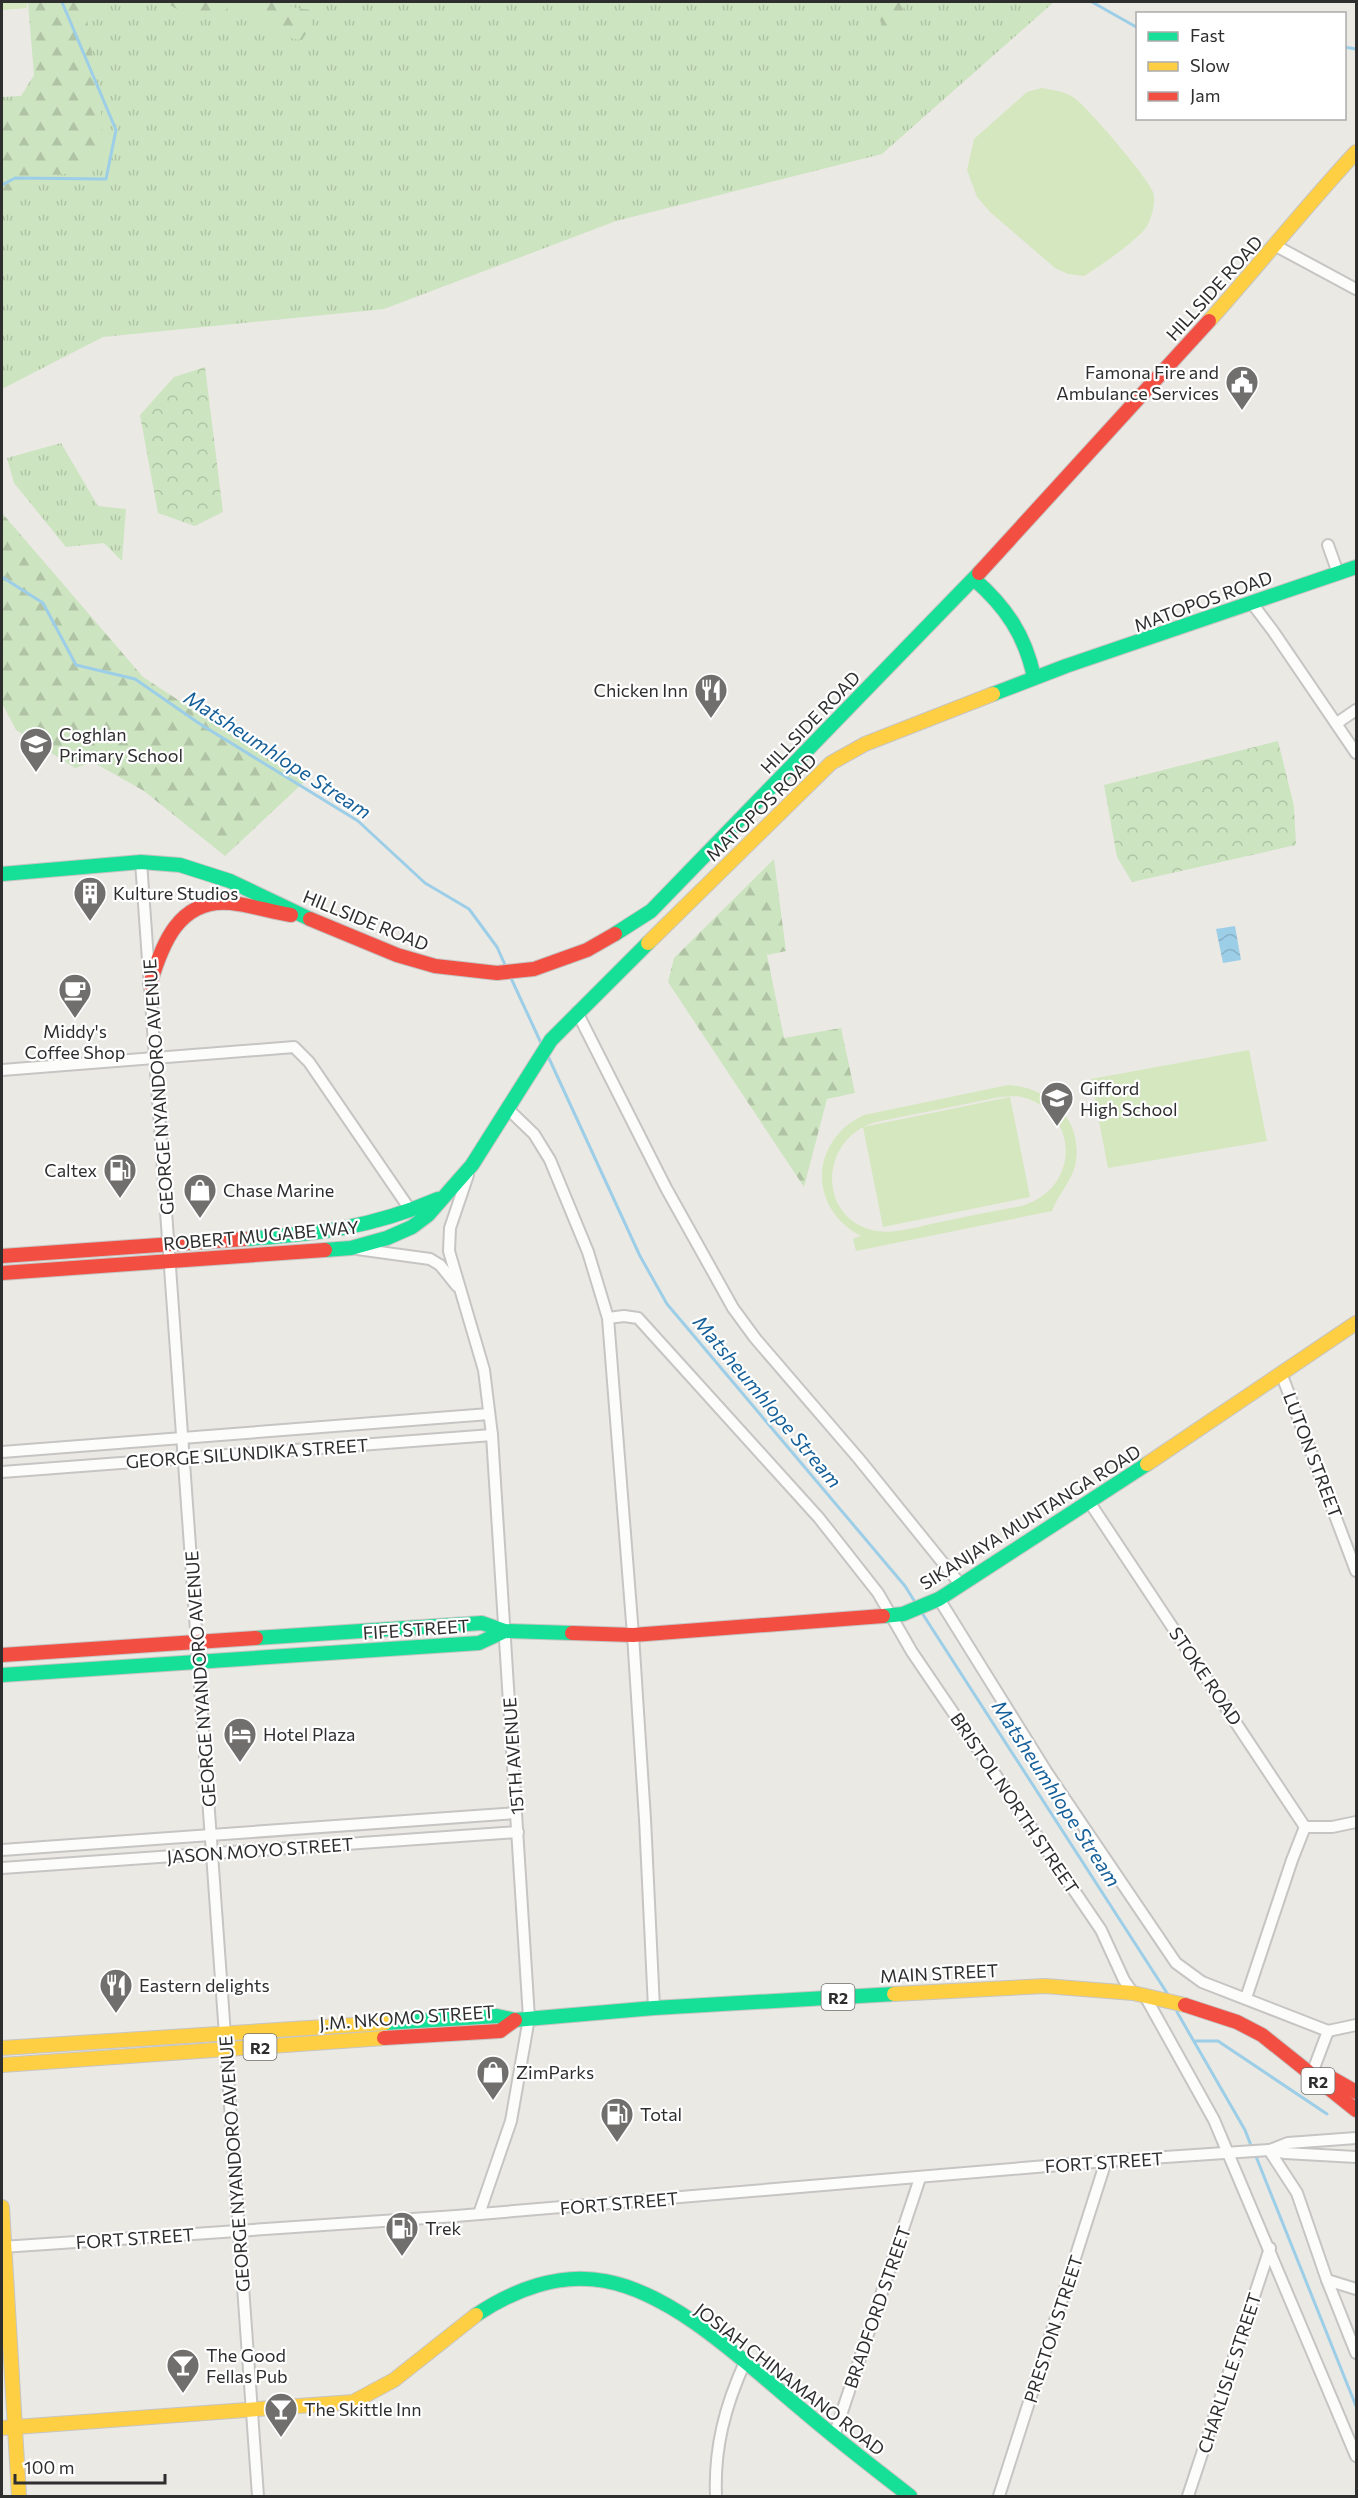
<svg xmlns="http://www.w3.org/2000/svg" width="1358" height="2498" font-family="Commissioner,sans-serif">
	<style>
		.grass { fill: url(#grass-tufts) }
		.forest { fill: url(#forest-firs) }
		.park { fill: url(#park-crowns) }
		.pitch { fill: #d4e7be; fill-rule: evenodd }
		.water { fill: url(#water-waves) }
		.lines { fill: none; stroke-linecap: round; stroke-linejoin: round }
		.stream { stroke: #9dcee7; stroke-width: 3 }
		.street-casing { stroke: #c6c5c4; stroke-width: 14 }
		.fast-casing { stroke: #c6c5c4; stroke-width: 16 }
		.slow-casing { stroke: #c6c5c4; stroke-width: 16 }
		.jam-casing { stroke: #c6c5c4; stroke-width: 16 }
		.street { stroke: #fcfcfb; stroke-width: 10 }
		.fast { stroke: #16e098; stroke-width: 14 }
		.slow { stroke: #ffcf43; stroke-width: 14 }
		.jam { stroke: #f24e42; stroke-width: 14 }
		.labels { text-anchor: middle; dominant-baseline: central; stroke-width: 4.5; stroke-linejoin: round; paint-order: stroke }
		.shield { fill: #fff; stroke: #6d6d6d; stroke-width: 1.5 }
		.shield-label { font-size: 16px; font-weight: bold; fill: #2e2e2e }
		.street-label { font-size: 18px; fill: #2e2e2e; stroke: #fff }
		.poi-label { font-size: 18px; fill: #2e2e2e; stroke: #fff; text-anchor: start }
		.water-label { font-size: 20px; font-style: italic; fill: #176099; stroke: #fff }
	</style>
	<defs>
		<pattern id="grass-tufts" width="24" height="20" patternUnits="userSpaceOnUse" patternTransform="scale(1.5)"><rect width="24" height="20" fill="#cce4c0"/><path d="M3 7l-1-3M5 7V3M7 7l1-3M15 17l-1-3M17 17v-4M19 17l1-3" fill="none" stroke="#b0c4a5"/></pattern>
		<pattern id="forest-firs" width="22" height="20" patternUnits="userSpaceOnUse" patternTransform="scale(1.5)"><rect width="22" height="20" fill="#cce4c0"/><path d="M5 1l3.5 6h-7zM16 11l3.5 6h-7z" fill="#b0c4a5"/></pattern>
		<pattern id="park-crowns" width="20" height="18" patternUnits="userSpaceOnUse" patternTransform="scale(1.5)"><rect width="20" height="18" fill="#cce4c0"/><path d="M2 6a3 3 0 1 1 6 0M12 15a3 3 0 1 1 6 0" fill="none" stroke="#b0c4a5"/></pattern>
		<pattern id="water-waves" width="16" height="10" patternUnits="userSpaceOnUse" patternTransform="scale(1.5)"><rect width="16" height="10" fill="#9dcee7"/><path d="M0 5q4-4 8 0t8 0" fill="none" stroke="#88b1c6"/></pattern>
	</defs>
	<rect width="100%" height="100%" fill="#ebe9e4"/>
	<g class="grass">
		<path d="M28,2H1054L882,154L616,221L384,309L103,337L2,389V97L21,96L34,75Z"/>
		<path d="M61,443L98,506L126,509L122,561L104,543L66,547L14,483L7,458Z"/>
	</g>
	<g class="forest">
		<path d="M31,2H99L87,19L101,113L104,154L78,173L50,175L15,188L2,196V154L4,146L2,141V101L22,99L36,77Z"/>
		<path d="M147,2H240L213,16L195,20L165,2L152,4Z"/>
		<path d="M243,2H279L295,8L312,10V24L302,40C277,38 257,21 243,2Z"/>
		<path d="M876,2H905L899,27L885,41Z"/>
		<path d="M2,513L143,677L304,782L225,856L144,791L93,762L75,768L16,730L2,703Z"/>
		<path d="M774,859L786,951L767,955L784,1038L841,1028L855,1093L827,1099L804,1187L668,982L674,958Z"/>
	</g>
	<g class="park">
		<path d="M205,367L223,512L195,526L158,513L140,415L174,377Z"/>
		<path d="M1278,741L1294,806L1296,845L1132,882L1117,857L1104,785Z"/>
	</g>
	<g class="pitch">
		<path d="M2,2H27V8L2,10Z"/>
		<path d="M1042,88C1053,90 1063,91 1073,97C1085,104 1149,179 1153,192C1156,202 1152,216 1148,224C1143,237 1097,268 1084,276L1068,274L1055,268L990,212L977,197L967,170L974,139L1027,92Z"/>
		<path d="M1249,1050L1267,1141L1108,1168L1091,1079Z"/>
		<path d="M1008,1085C1050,1087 1085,1122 1075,1166C1070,1183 1058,1195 1052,1211L856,1251L853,1239L861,1236C807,1208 810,1140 864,1115ZM1018,1096C1080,1109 1082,1188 1022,1206C993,1211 964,1217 936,1223C917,1227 896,1234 876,1231C816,1219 819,1138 876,1122L1000,1097Z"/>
		<path d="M1010,1097L1030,1197L883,1227L863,1127Z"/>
	</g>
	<path class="water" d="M1235,926L1241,960L1223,963L1216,929Z"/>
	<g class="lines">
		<g class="stream">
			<path d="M1092,2L1138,28"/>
			<path d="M1344,47L1356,49"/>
			<path d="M2,185L15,178L106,179L116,130L62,2"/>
			<path d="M2,577L43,603L76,665L135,679L200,724L358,821L425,883L469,909L497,947L506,967"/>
			<path d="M510,976L541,1043"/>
			<path d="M547,1054L640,1256L667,1304L905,1586L915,1602"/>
			<path d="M922,1613L1167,1993"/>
			<path d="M1177,2012L1245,2130L1252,2148"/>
			<path d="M1195,2041H1218L1327,2114"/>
			<path d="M1255,2154L1356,2406"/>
		</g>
		<defs>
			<g id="street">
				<path d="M1276,246L1356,289"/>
				<path d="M1328,545L1338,573"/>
				<path d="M1251,602L1273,631L1356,753"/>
				<path d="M1337,723L1356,710"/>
				<path d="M141,862L258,2496"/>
				<path d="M577,1012L666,1188L733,1308L755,1338L859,1459L960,1584"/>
				<path d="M2,1070L294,1047L309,1062L411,1211"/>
				<path d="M509,1110L534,1134L550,1160L588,1252L608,1318L633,1635L645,1819L654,2008"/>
				<path d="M468,1175L450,1228L449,1251L484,1370L492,1435L529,2018L511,2121L479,2214"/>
				<path d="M357,1249L430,1259L440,1265L457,1286"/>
				<path d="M608,1318L624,1316L638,1318L819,1518L878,1593L912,1652L1101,1930L1124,1980L1133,1993"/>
				<path d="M1281,1373L1356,1571"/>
				<path d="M2,1452L489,1414"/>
				<path d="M2,1472L492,1435"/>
				<path d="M1090,1503L1305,1827H1332L1356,1822"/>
				<path d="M939,1599L1046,1771L1176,1963L1202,1982L1328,2031"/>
				<path d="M2,1850L516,1813"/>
				<path d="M2,1868L518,1832"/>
				<path d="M1145,1996L1214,2120L1356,2456"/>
				<path d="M1246,1998L1292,1860L1305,1827"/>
				<path d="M1328,2031L1356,2025"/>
				<path d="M1314,2068L1328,2031"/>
				<path d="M1269,2150L1297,2193L1327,2280L1356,2353"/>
				<path d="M1270,2150L1288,2143L1356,2138"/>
				<path d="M2,2247L456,2216L1106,2161L1269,2150L1285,2153L1356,2157"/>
				<path d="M1327,2280L1356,2289"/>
				<path d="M834,2436L920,2178"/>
				<path d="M716,2496C714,2448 725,2406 745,2362"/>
				<path d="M999,2496L1106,2161"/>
				<path d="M1188,2496L1270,2248"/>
			</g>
			<g id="fast">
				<path d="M974,579C1006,607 1025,635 1034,677"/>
				<path d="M993,694L1066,666L1356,567"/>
				<path d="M2,874L141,862L180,865L230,881L310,919"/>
				<path d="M615,934L651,911L979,573"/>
				<path d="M245,1239C316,1234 371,1228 438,1199"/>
				<path d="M325,1250L351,1248L387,1238L412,1227L428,1215L472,1165L551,1040L648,943"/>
				<path d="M883,1616L903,1614L939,1599L1147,1464"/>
				<path d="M256,1638L482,1623L505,1631L572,1633"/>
				<path d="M2,1675L479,1643L505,1631"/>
				<path d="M385,2023L497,2016L515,2020L654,2008L894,1994"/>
				<path d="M476,2315C513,2290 560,2272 605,2281C677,2294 751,2368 806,2413C840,2442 875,2469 910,2496"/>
			</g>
			<g id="slow">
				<path d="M1209,321C1259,265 1305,207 1356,152"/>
				<path d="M648,943L831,763L865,744L993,694"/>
				<path d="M1147,1464L1356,1323"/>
				<path d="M894,1994L1045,1986L1133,1993L1185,2005"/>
				<path d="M2,2048L385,2023"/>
				<path d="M2,2065L384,2038"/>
				<path d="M2,2207L19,2496"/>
				<path d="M2,2428L353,2402L394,2380L476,2315"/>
			</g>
			<g id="jam">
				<path d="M979,573L1209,321"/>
				<path d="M310,919L397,955L435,966L497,973L534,969L587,950L615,934"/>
				<path d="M150,984C162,944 179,898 231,903C251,905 271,912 291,915"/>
				<path d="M2,1256L245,1239"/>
				<path d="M2,1273L325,1250"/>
				<path d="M572,1633L633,1635L883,1616"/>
				<path d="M2,1655L256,1638"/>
				<path d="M1185,2005L1237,2022L1262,2035L1356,2110"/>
				<path d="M384,2038L500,2031L515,2020"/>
				<path d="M1328,2076L1356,2092"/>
			</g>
		</defs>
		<use href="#street" class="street-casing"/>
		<use href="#fast" class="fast-casing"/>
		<use href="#slow" class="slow-casing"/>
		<use href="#jam" class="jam-casing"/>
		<use href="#street" class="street"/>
		<use href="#fast" class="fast"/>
		<use href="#slow" class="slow"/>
		<use href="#jam" class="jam"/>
	</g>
	<defs>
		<symbol id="civic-pin" viewBox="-11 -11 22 30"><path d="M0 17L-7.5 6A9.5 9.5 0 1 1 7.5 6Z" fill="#706f6e" stroke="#fff"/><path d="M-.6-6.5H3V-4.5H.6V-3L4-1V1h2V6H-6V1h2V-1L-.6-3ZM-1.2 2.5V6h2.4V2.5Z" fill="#fff"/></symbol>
		<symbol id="restaurant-pin" viewBox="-11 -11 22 30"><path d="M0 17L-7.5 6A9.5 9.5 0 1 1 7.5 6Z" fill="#706f6e" stroke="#fff"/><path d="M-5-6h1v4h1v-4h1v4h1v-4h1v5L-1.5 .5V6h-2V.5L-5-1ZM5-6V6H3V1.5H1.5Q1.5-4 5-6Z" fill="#fff"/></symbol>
		<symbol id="school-pin" viewBox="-11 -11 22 30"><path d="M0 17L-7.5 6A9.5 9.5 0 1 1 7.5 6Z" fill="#706f6e" stroke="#fff"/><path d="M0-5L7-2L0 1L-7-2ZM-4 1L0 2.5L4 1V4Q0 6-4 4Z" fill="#fff"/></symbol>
		<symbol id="building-pin" viewBox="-11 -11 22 30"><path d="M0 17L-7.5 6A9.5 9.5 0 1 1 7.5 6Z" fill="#706f6e" stroke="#fff"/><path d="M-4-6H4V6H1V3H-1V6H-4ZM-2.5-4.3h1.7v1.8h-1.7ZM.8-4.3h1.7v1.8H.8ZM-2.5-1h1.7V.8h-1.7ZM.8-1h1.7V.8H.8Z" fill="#fff"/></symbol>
		<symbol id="cafe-pin" viewBox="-11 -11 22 30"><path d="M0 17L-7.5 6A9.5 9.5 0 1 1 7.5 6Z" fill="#706f6e" stroke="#fff"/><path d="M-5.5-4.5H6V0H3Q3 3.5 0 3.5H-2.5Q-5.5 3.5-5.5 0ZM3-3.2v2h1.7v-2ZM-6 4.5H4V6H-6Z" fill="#fff"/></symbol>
		<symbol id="fuel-pin" viewBox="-11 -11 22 30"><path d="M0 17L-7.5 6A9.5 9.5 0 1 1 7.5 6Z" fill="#706f6e" stroke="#fff"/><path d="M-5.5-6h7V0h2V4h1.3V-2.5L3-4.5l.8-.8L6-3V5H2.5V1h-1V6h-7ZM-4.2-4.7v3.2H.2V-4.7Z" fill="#fff"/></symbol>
		<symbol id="shop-pin" viewBox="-11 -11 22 30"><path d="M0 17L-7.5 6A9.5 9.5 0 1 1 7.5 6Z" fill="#706f6e" stroke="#fff"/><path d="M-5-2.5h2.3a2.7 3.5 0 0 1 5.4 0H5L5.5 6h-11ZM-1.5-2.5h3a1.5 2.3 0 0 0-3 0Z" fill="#fff"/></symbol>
		<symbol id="hotel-pin" viewBox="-11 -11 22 30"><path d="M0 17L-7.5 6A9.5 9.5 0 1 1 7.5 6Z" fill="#706f6e" stroke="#fff"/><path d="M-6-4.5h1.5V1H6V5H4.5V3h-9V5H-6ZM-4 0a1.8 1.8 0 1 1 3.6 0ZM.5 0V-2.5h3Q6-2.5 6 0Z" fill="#fff"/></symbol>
		<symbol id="bar-pin" viewBox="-11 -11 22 30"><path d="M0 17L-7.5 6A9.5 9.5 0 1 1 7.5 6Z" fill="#706f6e" stroke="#fff"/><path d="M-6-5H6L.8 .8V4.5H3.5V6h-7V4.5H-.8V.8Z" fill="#fff"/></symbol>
	</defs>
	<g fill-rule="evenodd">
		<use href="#civic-pin" x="1223" y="363" width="38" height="52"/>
		<use href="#restaurant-pin" x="692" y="671" width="38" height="52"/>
		<use href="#school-pin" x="17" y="725" width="38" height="52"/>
		<use href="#building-pin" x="71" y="874" width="38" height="52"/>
		<use href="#cafe-pin" x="56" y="971" width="38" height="52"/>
		<use href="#school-pin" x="1038" y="1079" width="38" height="52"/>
		<use href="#fuel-pin" x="101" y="1151" width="38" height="52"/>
		<use href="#shop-pin" x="181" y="1171" width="38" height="52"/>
		<use href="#hotel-pin" x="221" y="1715" width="38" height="52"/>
		<use href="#restaurant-pin" x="97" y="1966" width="38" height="52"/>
		<use href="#shop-pin" x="474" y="2053" width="38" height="52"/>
		<use href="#fuel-pin" x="598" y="2095" width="38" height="52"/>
		<use href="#fuel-pin" x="383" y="2209" width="38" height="52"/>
		<use href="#bar-pin" x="164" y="2346" width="38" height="52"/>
		<use href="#bar-pin" x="262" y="2390" width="38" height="52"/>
	</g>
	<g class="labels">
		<g class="shield">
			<rect x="821.5" y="1984" width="33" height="26" rx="4.5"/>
			<rect x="243.5" y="2034" width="33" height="26" rx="4.5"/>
			<rect x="1301.5" y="2068" width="33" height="26" rx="4.5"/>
		</g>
		<g class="shield-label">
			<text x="838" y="1997">R2</text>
			<text x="260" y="2047">R2</text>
			<text x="1318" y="2081">R2</text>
		</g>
		<g class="street-label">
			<text transform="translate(1214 288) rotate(-48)">HILLSIDE ROAD</text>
			<text transform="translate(1203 601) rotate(-20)">MATOPOS ROAD</text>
			<text transform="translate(810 722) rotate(-46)">HILLSIDE ROAD</text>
			<text transform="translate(761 807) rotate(-44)">MATOPOS ROAD</text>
			<text transform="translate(366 920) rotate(22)">HILLSIDE ROAD</text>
			<text transform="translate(158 1087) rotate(-94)">GEORGE NYANDORO AVENUE</text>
			<text transform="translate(261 1235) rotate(-5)">ROBERT MUGABE WAY</text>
			<text transform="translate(247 1453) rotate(-4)">GEORGE SILUNDIKA STREET</text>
			<text transform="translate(1313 1455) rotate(69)">LUTON STREET</text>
			<text transform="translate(1030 1517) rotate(-32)">SIKANJAYA MUNTANGA ROAD</text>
			<text transform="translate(416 1629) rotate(-4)">FIFE STREET</text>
			<text transform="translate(1206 1676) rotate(56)">STOKE ROAD</text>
			<text transform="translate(200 1679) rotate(-94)">GEORGE NYANDORO AVENUE</text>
			<text transform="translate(513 1756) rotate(-94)">15TH AVENUE</text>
			<text transform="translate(1015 1803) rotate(56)">BRISTOL NORTH STREET</text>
			<text transform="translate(260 1850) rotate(-4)">JASON MOYO STREET</text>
			<text transform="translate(939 1973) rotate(-3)">MAIN STREET</text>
			<text transform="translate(407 2017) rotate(-4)">J.M. NKOMO STREET</text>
			<text transform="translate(1104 2162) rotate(-4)">FORT STREET</text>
			<text transform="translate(234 2164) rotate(-94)">GEORGE NYANDORO AVENUE</text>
			<text transform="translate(619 2203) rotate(-5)">FORT STREET</text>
			<text transform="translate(135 2238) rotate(-4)">FORT STREET</text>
			<text transform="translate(877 2307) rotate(-71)">BRADFORD STREET</text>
			<text transform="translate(1053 2329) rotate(-72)">PRESTON STREET</text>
			<text transform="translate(1229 2373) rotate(-72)">CHARLISLE STREET</text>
			<text transform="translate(790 2379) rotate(38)">JOSIAH CHINAMANO ROAD</text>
		</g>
		<g class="poi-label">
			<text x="1219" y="372" text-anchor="end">Famona Fire and<tspan x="1219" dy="21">Ambulance Services</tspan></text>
			<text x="688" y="690" text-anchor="end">Chicken Inn</text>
			<text x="59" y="734">Coghlan<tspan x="59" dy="21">Primary School</tspan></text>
			<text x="113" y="893">Kulture Studios</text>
			<text x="75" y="1031" text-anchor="middle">Middy's<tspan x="75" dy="21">Coffee Shop</tspan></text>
			<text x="1080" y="1088">Gifford<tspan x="1080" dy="21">High School</tspan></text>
			<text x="97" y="1170" text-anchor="end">Caltex</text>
			<text x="223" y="1190">Chase Marine</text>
			<text x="263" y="1734">Hotel Plaza</text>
			<text x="139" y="1985">Eastern delights</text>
			<text x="516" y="2072">ZimParks</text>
			<text x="640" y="2114">Total</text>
			<text x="425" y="2228">Trek</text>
			<text x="206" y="2355">The Good<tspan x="206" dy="21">Fellas Pub</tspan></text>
			<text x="304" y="2409">The Skittle Inn</text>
		</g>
		<g class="water-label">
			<text transform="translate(278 754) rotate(33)">Matsheumhlope Stream</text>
			<text transform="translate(768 1401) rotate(50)">Matsheumhlope Stream</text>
			<text transform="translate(1057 1793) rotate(57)">Matsheumhlope Stream</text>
		</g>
	</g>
	<rect width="1358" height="2498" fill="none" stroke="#2e2e2e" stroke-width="6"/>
	<rect x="1136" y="12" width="210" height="108" fill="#ffffff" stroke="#ababab" stroke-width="1.5"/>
	<rect x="1148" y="32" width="30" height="9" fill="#16e098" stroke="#ababab" stroke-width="1.5"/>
	<text x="1190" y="42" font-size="18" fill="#2e2e2e">Fast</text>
	<rect x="1148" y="62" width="30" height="9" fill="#ffcf43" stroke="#ababab" stroke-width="1.5"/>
	<text x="1190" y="72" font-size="18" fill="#2e2e2e">Slow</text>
	<rect x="1148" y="92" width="30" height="9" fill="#f24e42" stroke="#ababab" stroke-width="1.5"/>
	<text x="1190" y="102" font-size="18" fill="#2e2e2e">Jam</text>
	<path d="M15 2474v9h150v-9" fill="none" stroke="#2e2e2e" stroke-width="3"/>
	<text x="24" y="2474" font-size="18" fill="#2e2e2e" stroke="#ffffff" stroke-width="4.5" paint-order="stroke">100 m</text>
</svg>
